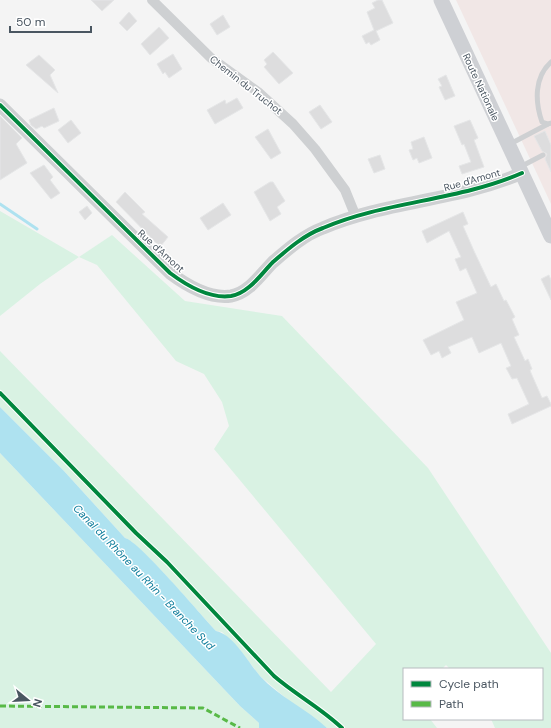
<svg xmlns="http://www.w3.org/2000/svg" width="551" height="728" font-family="'DM Sans',sans-serif">
	<style>
		.medical { fill: #f1e7e6 }
		.green { fill: #d9f2e3 }
		.water { fill: #aee2f0 }
		.lines { fill: none; stroke-linecap: round; stroke-linejoin: round }
		.stream { stroke: #aee2f0; stroke-width: 3 }
		.building { fill: #ddddde; stroke: #e5e6e7 }
		.service { stroke: #ced0d2; stroke-width: 5 }
		.minor { stroke: #ced0d2; stroke-width: 10 }
		.tertiary { stroke: #ced0d2; stroke-width: 13 }
		.secondary { stroke: #ced0d4; stroke-width: 15 }
		.quiet { stroke: #58b947; stroke-width: 3; stroke-dasharray: 6 3; stroke-linecap: butt }
		.cycleway-casing { stroke: #fff; stroke-width: 6 }
		.cycleway { stroke: #00873e; stroke-width: 4 }
		.labels { text-anchor: middle; dominant-baseline: central; stroke-width: 3; stroke-linejoin: round; paint-order: stroke }
		.street-label { font-size: 10px; fill: #4a5661; stroke: #fff }
		.water-label { font-size: 11px; font-style: italic; fill: #0c7c9b; stroke: #fff }
	</style>
	<rect width="100%" height="100%" fill="#f4f4f4"/>
	<path class="medical" d="M456,0H551V204L539,178Z"/>
	<g class="green">
		<path d="M0,211L79,257L112,235L185,301L282,316L428,468L551,653V728H495L491,719H542V669H450L446,665L442,669H404V719H430L437,728H327L294,705L260,676L239,649L222,632L216,631C202,616 138,541 125,538L64,471L0,407V351L331,692L376,644L214,449L229,426L222,402L204,374L176,361L97,265L79,257L40,284L0,316Z"/>
		<path d="M0,453L240,706L259,723V728H0Z"/>
	</g>
	<path class="water" d="M0,407L64,471L125,538C139,541 201,615 216,631C233,634 248,662 260,676C279,697 307,709 327,728H259V723L240,706L0,453Z"/>
	<g class="lines">
		<path class="stream" d="M0,204L37,229"/>
	</g>
	<g class="building">
		<path d="M91,0H114L102,11Z"/>
		<path d="M378,0H382L393,23L376,31L380,40L371,45L369,42L366,44L362,36L374,30L367,12L375,8L372,3Z"/>
		<path d="M129,12L137,21L127,31L119,23Z"/>
		<path d="M223,15L230,27L217,35L210,24Z"/>
		<path d="M159,27L169,38L150,55L141,44Z"/>
		<path d="M273,52L293,73L279,84L264,67L267,64L264,60Z"/>
		<path d="M173,54L182,69L169,78L165,72L163,74L157,64Z"/>
		<path d="M39,55L55,70L50,75L58,93L26,65Z"/>
		<path d="M446,75L455,96L445,100L439,87L442,86L438,79Z"/>
		<path d="M237,98L243,108L215,124L207,110L225,100L226,104Z"/>
		<path d="M320,105L332,122L321,129L309,112Z"/>
		<path d="M54,108L59,121L44,128L42,126L36,129L31,125L29,120Z"/>
		<path d="M0,116L22,138L16,144L27,163L0,180Z"/>
		<path d="M71,120L81,133L68,143L58,130Z"/>
		<path d="M470,120L478,138L474,140L484,167L462,174L459,166L471,162L464,144L462,145L454,126Z"/>
		<path d="M268,129L281,153L271,159L255,137Z"/>
		<path d="M545,131L551,145V172L545,159L547,154L542,151L534,136Z"/>
		<path d="M424,137L432,158L419,163L417,158L413,160L409,150L413,149L411,142Z"/>
		<path d="M380,155L385,169L374,173L368,159Z"/>
		<path d="M44,165L53,177L50,180L60,193L51,199L30,173Z"/>
		<path d="M270,182H273L285,201L277,207L281,214L270,221L254,192Z"/>
		<path d="M125,192L145,212L142,214L168,237L160,247L116,202Z"/>
		<path d="M223,203L231,215L208,230L200,218Z"/>
		<path d="M87,206L92,213L85,220L79,212Z"/>
		<path d="M463,212L468,224L463,226L474,251L491,287L496,284L504,301L506,300L515,317L512,319L519,335L514,337L525,361L528,359L532,369L530,370L531,373L542,398L547,396L551,404V406L512,424L508,414L529,404L517,378L512,379L506,368L511,366L501,343L479,353L472,337L448,347L451,353L442,358L439,351L431,355L423,340L464,320L456,302L477,293L466,268L460,271L455,259L461,257L449,231L427,243L422,231Z"/>
		<path d="M549,275L551,280V300L541,279Z"/>
	</g>
	<g class="lines">
		<g class="service">
			<path d="M551,62C534,77 535,102 542,122L548,124L551,123"/>
			<path d="M510,144L548,124"/>
			<path d="M520,167L543,155"/>
		</g>
		<path class="minor" d="M152,0L211,58L258,92L293,124L315,149L345,190L356,217"/>
		<path class="tertiary" d="M0,105L170,273C186,285 210,299 231,296C249,293 261,274 273,262C288,249 304,235 323,228C386,201 458,201 522,173"/>
		<path class="secondary" d="M441,0L551,236"/>
		<path class="quiet" d="M0,706L203,708L240,728"/>
		<defs>
			<g id="cycleway">
				<path d="M0,105L170,273C186,285 210,299 231,296C249,293 261,274 273,262C288,249 304,235 323,228C386,201 458,201 522,173"/>
				<path d="M0,393L136,533L167,562L274,676C296,695 321,708 342,728"/>
			</g>
		</defs>
		<use href="#cycleway" class="cycleway-casing"/>
		<use href="#cycleway" class="cycleway"/>
	</g>
	<g class="labels">
		<g class="street-label">
			<text transform="translate(246 85) rotate(38)">Chemin du Truchot</text>
			<text transform="translate(481 87) rotate(65)">Route Nationale</text>
			<text transform="translate(472 180) rotate(-16)">Rue d'Amont</text>
			<text transform="translate(161 251) rotate(42)">Rue d'Amont</text>
		</g>
		<g class="water-label">
			<text transform="translate(144 577) rotate(46)">Canal du Rhône au Rhin - Branche Sud</text>
		</g>
	</g>
	<rect x="403" y="668" width="140" height="52" fill="#ffffff" stroke="#b7bbc0"/>
	<rect x="411" y="681" width="20" height="6" fill="#00873e" stroke="#b7bbc0"/>
	<text x="439" y="688" font-size="12" fill="#4a5661">Cycle path</text>
	<rect x="411" y="701" width="20" height="6" fill="#58b947" stroke="#b7bbc0"/>
	<text x="439" y="708" font-size="12" fill="#4a5661">Path</text>
	<g transform="translate(28 700) rotate(108)" stroke="#ffffff" stroke-width="3" paint-order="stroke">
	<path d="M0-3L7 15L0 10L-7 15Z" fill="#4a5661"/>
	<text y="-6" font-size="11" font-weight="bold" text-anchor="middle" fill="#4a5661">N</text>
	</g>
	<path d="M10 26v6h81v-6" fill="none" stroke="#4a5661" stroke-width="2"/>
	<text x="16" y="26" font-size="12" fill="#4a5661" stroke="#ffffff" stroke-width="3" paint-order="stroke">50 m</text>
</svg>
